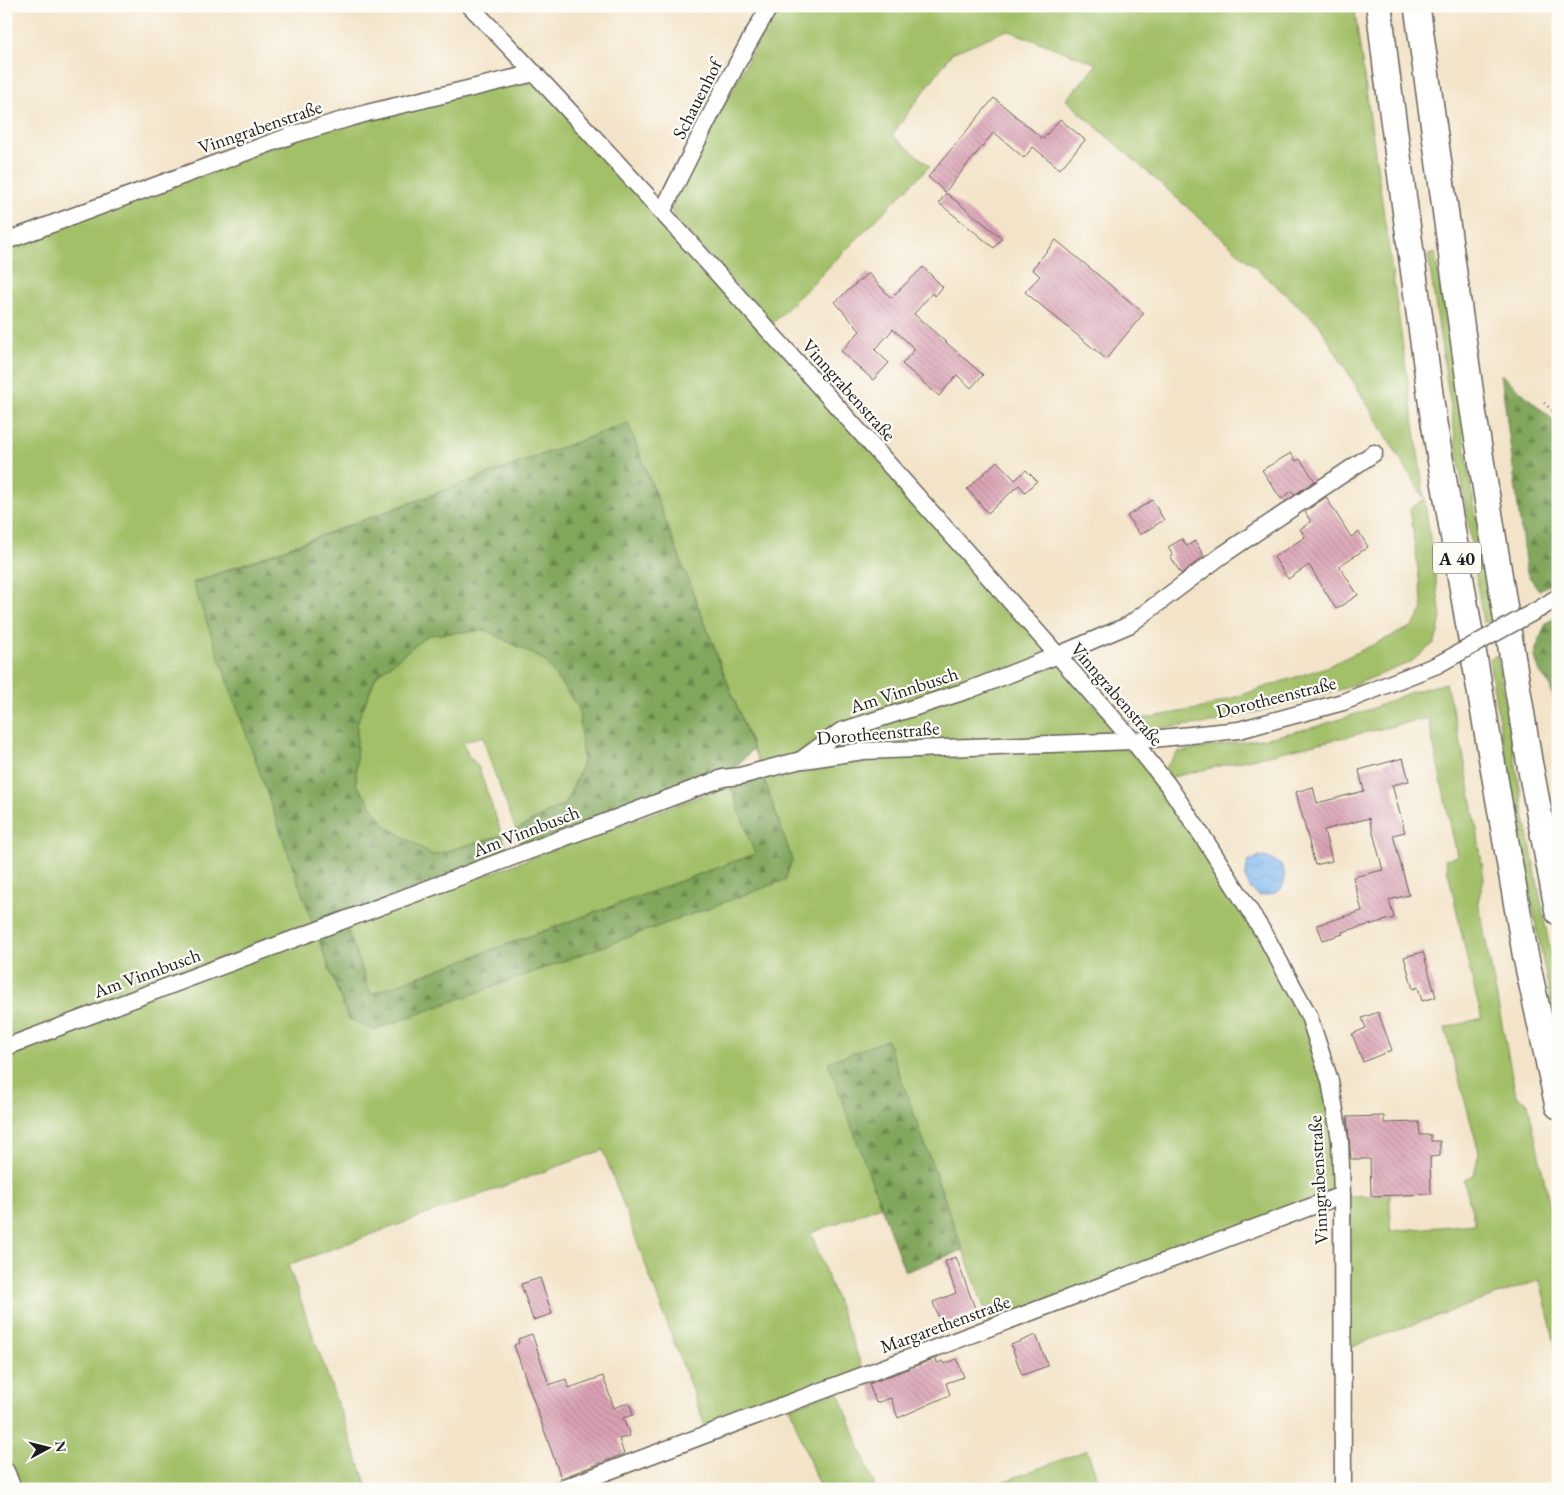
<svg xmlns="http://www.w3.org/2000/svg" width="1564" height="1495" font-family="'EB Garamond',serif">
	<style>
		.green { fill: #a2c068; stroke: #5f6e42 }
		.forest { fill: url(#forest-firs); stroke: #4e613c }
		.water { fill: url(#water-waves); stroke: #4f6a86 }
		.building { fill: url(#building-back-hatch) }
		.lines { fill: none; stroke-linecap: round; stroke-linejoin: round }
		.minor-casing { stroke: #676259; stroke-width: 19 }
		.highway-casing { stroke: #676259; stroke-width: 28 }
		.path { stroke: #676259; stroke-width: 2.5; stroke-dasharray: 1 4; stroke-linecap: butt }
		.minor { stroke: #fff; stroke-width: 16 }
		.highway { stroke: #fff; stroke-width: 25 }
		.minor-bridge-casing { stroke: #676259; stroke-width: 19; stroke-linecap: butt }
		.minor-bridge { stroke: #fff; stroke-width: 16 }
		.labels { text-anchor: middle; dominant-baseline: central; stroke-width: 4.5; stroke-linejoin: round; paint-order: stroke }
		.shield { fill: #fdfcf7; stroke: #605f5e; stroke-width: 1 }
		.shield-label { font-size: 18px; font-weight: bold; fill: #1c1c1c }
		.street-label { font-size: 19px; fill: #1c1c1c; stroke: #fdfcf7 }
	</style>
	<defs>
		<pattern id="forest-firs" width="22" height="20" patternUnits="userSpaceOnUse" patternTransform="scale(1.25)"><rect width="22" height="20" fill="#81a65c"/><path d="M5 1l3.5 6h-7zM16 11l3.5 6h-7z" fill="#69864b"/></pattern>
		<pattern id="water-waves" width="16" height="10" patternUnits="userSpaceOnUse" patternTransform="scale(1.25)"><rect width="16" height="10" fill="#82b9f1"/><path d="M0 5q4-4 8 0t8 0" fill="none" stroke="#709ece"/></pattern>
		<pattern id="building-back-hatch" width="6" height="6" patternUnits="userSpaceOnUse" patternTransform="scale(1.25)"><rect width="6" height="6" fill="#d9a1b3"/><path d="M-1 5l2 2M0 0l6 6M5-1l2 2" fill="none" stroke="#ba8a99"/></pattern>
	</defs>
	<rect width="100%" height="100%" fill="#fdfcf7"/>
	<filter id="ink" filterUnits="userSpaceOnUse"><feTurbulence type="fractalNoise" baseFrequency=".02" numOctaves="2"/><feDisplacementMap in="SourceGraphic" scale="10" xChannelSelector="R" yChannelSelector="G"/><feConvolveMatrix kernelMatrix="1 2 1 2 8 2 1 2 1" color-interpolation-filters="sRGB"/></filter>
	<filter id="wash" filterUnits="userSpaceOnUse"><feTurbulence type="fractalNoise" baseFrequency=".0096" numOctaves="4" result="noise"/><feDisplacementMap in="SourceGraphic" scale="20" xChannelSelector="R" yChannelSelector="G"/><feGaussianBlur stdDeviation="1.12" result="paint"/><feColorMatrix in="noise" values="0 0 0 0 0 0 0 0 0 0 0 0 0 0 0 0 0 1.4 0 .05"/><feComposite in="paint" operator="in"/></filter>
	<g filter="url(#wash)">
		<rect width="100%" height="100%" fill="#f3e4c9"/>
		<g class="green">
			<path d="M777,6H1354C1383,210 1413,413 1441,617L1438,633L1434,643L1411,662L1349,687L1220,722L1144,730L1129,721L1202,708L1326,667L1413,626L1423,609L1410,508L1425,500L1318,323L1066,100L1097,64L1007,30L952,53L892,135L930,166L772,324L676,220L671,210L673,199Z"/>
			<path d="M519,82C538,83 541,89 554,102L952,541L1113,726L1117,732L1118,736L1112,738L905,743L824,752L759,764L628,423L194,582L314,927L348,1019L374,1030L785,880L792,859L762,774L864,755L1119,747C1138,751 1147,767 1158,782L1273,959L1304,1017L1325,1083L1333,1142L1336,1184L1328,1195L1322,1199L990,1324L887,1040L829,1062L881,1206L811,1233L864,1372L707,1431L603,1150L288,1265L368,1489H18L6,1458V247L301,136L378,114Z"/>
			<path d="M1435,253L1492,619L1483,623L1428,255Z"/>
			<path d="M486,630L544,660L579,708L583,763L566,803L516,830L490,761L483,736L463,742L468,755L478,766L502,835L433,855L386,826L356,784L357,723L376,676L428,635Z"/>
			<path d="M1497,655L1522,801L1558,993V1038L1512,801L1489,659Z"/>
			<path d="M1446,683L1463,753L1478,836L1484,879L1478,901L1516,1096L1528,1103L1558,1245V1357L1540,1280L1346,1348L1349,1196L1390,1195V1231L1475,1224L1464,1180L1474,1175L1479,1152L1445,1028L1482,1018C1467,966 1458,912 1445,859L1457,856L1428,718L1168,778L1165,768L1178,752L1267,738L1315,727L1371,709L1411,692Z"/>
			<path d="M730,785L755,854L371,994L346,926Z"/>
			<path d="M838,1390L876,1489H820L790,1408Z"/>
			<path d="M1087,1450L1101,1489H984Z"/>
		</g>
		<g class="forest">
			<path d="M1501,374L1558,424V580L1539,590C1535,584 1527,576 1526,569Z"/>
			<path d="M628,423L753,749L732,771L522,848L516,830L566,803L583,763L579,708L544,660L486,630L428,635L376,676L357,723L356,784L386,826L433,855L502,835L509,853L314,927L193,583Z"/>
			<path d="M1558,616V721L1550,685L1540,673L1534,654L1546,623Z"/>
			<path d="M762,774L792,859L785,880L374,1030L348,1019L318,937L346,926L371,994L755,854L730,785Z"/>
			<path d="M887,1040L963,1250L905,1272L828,1062Z"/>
		</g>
		<path class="water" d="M1260,856L1273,860L1283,867C1288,889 1280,894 1259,896C1245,886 1244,878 1248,862Z"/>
		<g id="blocks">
			<g class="building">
				<path d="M994,98L1043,139L1060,119L1085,140L1060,169L1033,147L1024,158L994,132L945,192L928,177Z"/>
				<path d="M946,193L1002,238L994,248L939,203Z"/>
				<path d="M1056,240L1144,313L1106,359L1025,292L1040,276L1032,269Z"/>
				<path d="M923,267L943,287L935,296L932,293L914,314L983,375L971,388L957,375L939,396L902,364L915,349L893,329L875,350L889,363L873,380L841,351L860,331L835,302L868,273L891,298Z"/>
				<path d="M1291,453L1296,461L1300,459L1315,481L1294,495L1292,491L1281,499L1262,470Z"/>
				<path d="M997,461L1015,480L1026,470L1037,481L1025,492L1019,485L988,513L967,489Z"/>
				<path d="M1326,497L1351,537L1359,532L1368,547L1339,566L1358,595L1336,609L1309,565L1288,579L1274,557L1305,537L1300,529L1311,522L1305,512Z"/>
				<path d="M1152,500L1164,520L1140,535L1127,516Z"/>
				<path d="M1182,539L1187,546L1195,541L1204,556L1181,574L1171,557L1173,556L1168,547Z"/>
				<path d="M1403,758L1409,781L1392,785L1405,832L1393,835L1409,895L1389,900L1394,918L1342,932L1343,934L1323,940L1317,925L1362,911L1353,877L1383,870L1369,818L1324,830L1332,861L1315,865L1296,792L1313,787L1317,803L1364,791L1359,770Z"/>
				<path d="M1423,952L1436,997L1422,1001L1418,987L1413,989L1404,957Z"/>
				<path d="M1378,1012L1392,1050L1363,1062L1352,1034L1366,1028L1362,1018Z"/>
				<path d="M1384,1116V1123L1419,1122L1420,1135H1431V1141H1440V1156L1430,1157L1431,1194L1371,1196L1370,1159H1351L1347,1117Z"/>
				<path d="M956,1257L976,1311L941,1325L933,1302L956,1293L945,1261Z"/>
				<path d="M540,1278L552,1314L533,1320L521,1284Z"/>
				<path d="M532,1334L549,1385L566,1379L569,1388L603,1376L614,1408L629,1402L633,1415L623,1418L630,1436L619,1439L624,1454L561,1478L514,1345L519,1343L518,1339Z"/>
				<path d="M1036,1335L1048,1366L1022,1375L1011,1345Z"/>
				<path d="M936,1358L937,1363L943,1361L944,1364L957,1359L964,1377L946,1383L950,1395L898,1418L891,1398L876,1403L869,1384Z"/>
			</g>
		</g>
	</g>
	<g filter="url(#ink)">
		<use href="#blocks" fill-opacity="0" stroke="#676259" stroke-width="1"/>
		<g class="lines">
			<defs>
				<g id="minor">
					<path d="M470,6C573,112 671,222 770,332C892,467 1013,604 1133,741L1168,785L1207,843L1265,935L1309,1016L1330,1081L1340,1140L1342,1195L1343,1489"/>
					<path d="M662,212C697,143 730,72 770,6"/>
					<path d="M6,241L295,134L367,113L535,73"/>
					<path d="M1541,608L1558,597"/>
					<path d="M804,760L863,751L1133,741L1239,730L1343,702L1437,665"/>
					<path d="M6,1047L723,778L740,776L801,760L841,731L969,690L1058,655L1129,625L1221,556L1374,453"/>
					<path d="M6,1471L13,1489"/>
					<path d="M561,1489L1342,1195"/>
				</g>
				<g id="highway">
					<path d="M1379,6L1386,67L1434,423L1525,953L1558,1106"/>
					<path d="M1417,6L1473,410L1529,760L1558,912"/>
				</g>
			</defs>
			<use href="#minor" class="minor-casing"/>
			<use href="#highway" class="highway-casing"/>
			<path class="path" d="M1544,403L1558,416"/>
			<use href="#minor" class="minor"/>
			<use href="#highway" class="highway"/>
			<defs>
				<path id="minor-bridge" d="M1437,665L1541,608"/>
			</defs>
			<use href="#minor-bridge" class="minor-bridge-casing"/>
			<use href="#minor-bridge" class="minor-bridge"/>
		</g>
	</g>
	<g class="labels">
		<rect class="shield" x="1433" y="542.5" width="48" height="31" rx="4"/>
		<g class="shield-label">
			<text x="1457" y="558">A 40</text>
		</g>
		<g class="street-label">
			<text transform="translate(697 99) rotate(-63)">Schauenhof</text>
			<text transform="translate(260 127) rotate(-19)">Vinngrabenstraße</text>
			<text transform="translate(849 390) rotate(48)">Vinngrabenstraße</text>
			<text transform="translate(904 690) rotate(-18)">Am Vinnbusch</text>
			<text transform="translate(1117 694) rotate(49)">Vinngrabenstraße</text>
			<text transform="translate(1276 697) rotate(-14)">Dorotheenstraße</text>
			<text transform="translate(878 733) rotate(-5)">Dorotheenstraße</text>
			<text transform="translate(526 831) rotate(-21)">Am Vinnbusch</text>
			<text transform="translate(147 973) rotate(-20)">Am Vinnbusch</text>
			<text transform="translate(1318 1180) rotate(-93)">Vinngrabenstraße</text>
			<text transform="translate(945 1324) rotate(-20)">Margarethenstraße</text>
		</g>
	</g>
	<rect width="1564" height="1495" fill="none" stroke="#fdfcf7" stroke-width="25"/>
	<g transform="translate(48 1448) rotate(83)" stroke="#fdfcf7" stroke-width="4" paint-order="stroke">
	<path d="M0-4L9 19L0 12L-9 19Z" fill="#1c1c1c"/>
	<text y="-8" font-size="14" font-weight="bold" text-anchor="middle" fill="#1c1c1c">N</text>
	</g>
</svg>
